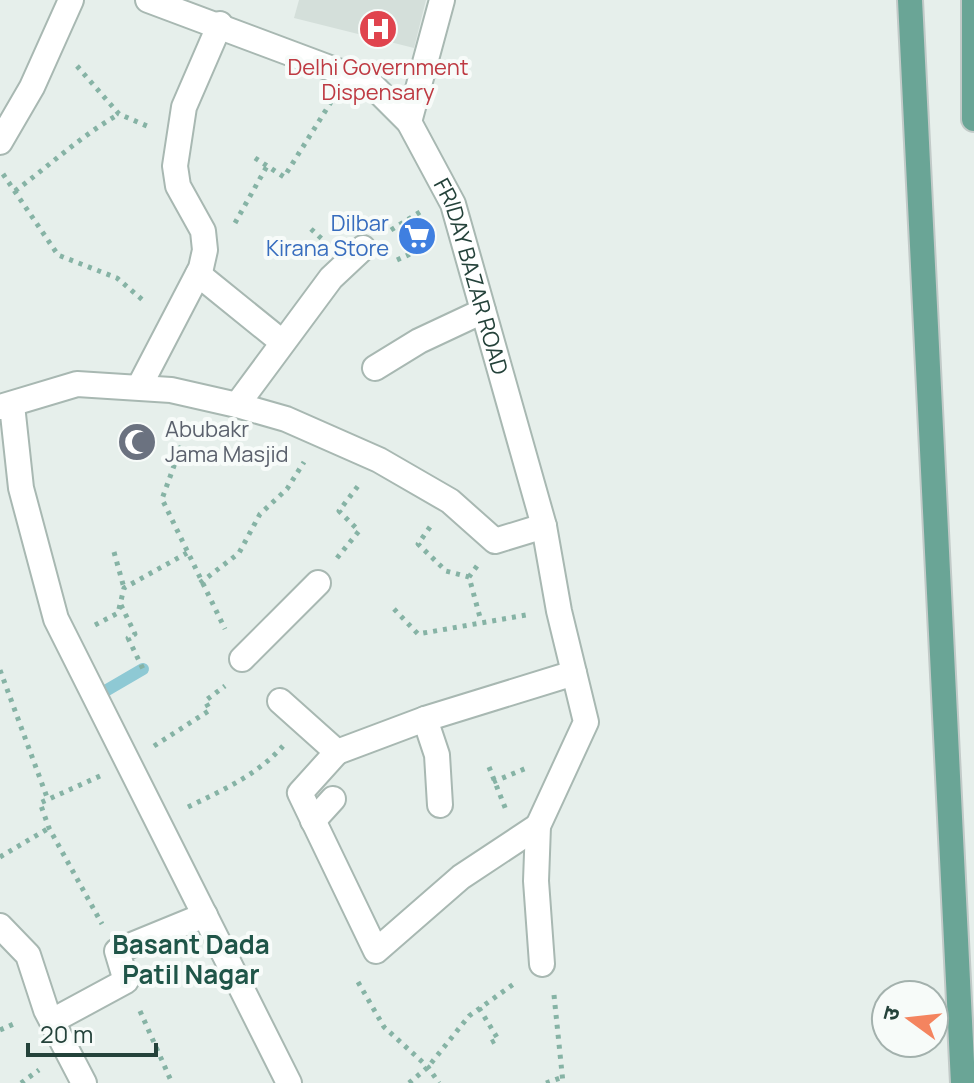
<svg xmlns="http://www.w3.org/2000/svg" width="974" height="1083" font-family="Manrope,'Noto Sans Devanagari',sans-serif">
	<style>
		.built { fill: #d4dfda }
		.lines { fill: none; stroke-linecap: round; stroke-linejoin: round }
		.stream { stroke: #8ec9d4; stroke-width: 12 }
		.minor-casing { stroke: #a8b8b2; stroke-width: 28 }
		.major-casing { stroke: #c2cac8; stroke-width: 28 }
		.path { stroke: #86b3a5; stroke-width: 5; stroke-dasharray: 4 6; stroke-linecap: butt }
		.minor { stroke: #fff; stroke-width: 24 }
		.major { stroke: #6aa596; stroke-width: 24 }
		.labels { text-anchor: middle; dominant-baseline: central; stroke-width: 8; stroke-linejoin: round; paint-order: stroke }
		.health-label { font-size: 22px; fill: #be3a42; stroke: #f7fbf9 }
		.shop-label { font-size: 22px; fill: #366cbe; stroke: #f7fbf9; text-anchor: end }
		.street-label { font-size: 22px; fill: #24423a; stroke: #f7fbf9 }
		.worship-label { font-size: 22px; fill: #5b616d; stroke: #f7fbf9; text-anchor: start }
		.quarter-label { font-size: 26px; font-weight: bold; fill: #1f5548; stroke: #f7fbf9 }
	</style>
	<rect width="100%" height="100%" fill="#e6efeb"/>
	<path class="built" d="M299,0H426L414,48L294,18Z"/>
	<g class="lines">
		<path class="stream" d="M95,697L143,669"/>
		<defs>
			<g id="minor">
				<path id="s1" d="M148,0L370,83L409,122L453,204L544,526L559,611L586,722L538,826L536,881L542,964"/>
				<path d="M409,122L442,0"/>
				<path d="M0,142L32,87L71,0"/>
				<path d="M198,274L282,342"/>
				<path d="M375,368L419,341L483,311"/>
				<path d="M139,387L201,268L205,250L203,231L178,186L175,166L184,107L220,24"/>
				<path d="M12,405L21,488L56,619L289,1083"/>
				<path d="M237,405L331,278L363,248"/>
				<path d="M0,407L77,384L171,390L237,405L286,419L379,460L450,501L495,541L544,526"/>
				<path d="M242,659L318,583"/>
				<path d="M280,701L337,752L425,719L574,673"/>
				<path d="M425,719L437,755L440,805"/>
				<path d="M337,752L300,793L376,951L461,877L538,826"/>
				<path d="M313,821L333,799"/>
				<path d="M0,926L28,955L46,1010L84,1083"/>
				<path d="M52,1021L126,981L117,951L205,915"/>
			</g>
			<g id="major">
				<path d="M910,0L963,1083"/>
				<path d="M974,0V119"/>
			</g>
		</defs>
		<use href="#minor" class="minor-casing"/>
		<use href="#major" class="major-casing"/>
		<g class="path">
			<path d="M77,66L119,114L147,126"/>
			<path d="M255,158L284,177L331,102"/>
			<path d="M3,174L58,255L117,278L145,302"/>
			<path d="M15,191C50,165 81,136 119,114"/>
			<path d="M235,223L267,166"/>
			<path d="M311,229L323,240"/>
			<path d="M391,230L420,212"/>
			<path d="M397,260L430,245"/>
			<path d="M188,427L162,499L225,629"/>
			<path d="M430,527L418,544L446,571L469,577"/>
			<path d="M114,552L124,588"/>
			<path d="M337,558L359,531L339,511L358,486"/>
			<path d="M477,566L469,577L481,621"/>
			<path d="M200,583L239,553L260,514L287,489L304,462"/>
			<path d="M121,605L135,634L128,638L143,669"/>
			<path d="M394,609L418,634L526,615"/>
			<path d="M95,625L118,613L124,588L187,553"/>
			<path d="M0,670L48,800"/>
			<path d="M154,746L210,710L205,701L225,686"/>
			<path d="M489,767L506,810"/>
			<path d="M100,776L40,803L49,828L102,924"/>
			<path d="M493,782L529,767"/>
			<path d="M188,807C223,790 257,775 283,746"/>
			<path d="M0,857L49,828"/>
			<path d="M358,982L384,1027L428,1067L439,1083"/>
			<path d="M554,995L563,1083"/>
			<path d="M479,1008L498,1039L488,1044"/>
			<path d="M140,1011L172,1083"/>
			<path d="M0,1030L16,1023"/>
			<path d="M21,1083L39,1070"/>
			<path d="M409,1083L428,1067L469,1016L515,983"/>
			<path d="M546,1083L563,1077"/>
		</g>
		<use href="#minor" class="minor"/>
		<use href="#major" class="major"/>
	</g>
	<defs>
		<symbol id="hospital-disc" viewBox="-11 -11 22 22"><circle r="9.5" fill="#e0444e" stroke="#f7fbf9"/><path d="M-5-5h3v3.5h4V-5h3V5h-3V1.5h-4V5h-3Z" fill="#fff"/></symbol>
		<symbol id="supermarket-disc" viewBox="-11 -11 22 22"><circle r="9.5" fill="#3f7fe0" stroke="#f7fbf9"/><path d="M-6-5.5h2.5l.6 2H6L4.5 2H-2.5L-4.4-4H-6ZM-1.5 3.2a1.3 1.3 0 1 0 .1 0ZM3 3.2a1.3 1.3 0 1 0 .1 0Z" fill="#fff"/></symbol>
		<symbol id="mosque-disc" viewBox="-11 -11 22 22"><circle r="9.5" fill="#6b7280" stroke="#f7fbf9"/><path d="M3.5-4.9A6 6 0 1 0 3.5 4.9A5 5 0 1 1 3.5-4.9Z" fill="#fff"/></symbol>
	</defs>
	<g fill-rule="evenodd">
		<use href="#hospital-disc" x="356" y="7" width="44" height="44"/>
		<use href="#supermarket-disc" x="395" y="214" width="44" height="44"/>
		<use href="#mosque-disc" x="115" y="420" width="44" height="44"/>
	</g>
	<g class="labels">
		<g class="health-label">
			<text x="378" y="67">Delhi Government<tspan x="378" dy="25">Dispensary</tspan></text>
		</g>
		<g class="shop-label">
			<text x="389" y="223">Dilbar<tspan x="389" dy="25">Kirana Store</tspan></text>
		</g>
		<g class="street-label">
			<text stroke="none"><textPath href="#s1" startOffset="460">FRIDAY BAZAR ROAD</textPath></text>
		</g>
		<g class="worship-label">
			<text x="165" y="429">Abubakr<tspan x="165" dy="25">Jama Masjid</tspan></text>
		</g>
		<g class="quarter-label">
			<text x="191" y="944">Basant Dada<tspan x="191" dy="30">Patil Nagar</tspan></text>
		</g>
	</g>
	<g transform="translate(910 1019) rotate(285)"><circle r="38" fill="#f7fbf9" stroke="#a3b1ad" stroke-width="2"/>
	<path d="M0-6L14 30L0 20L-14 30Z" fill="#f4845f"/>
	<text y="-12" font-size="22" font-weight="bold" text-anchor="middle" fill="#24423a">उ</text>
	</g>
	<path d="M28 1043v12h128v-12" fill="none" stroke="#24423a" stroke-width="4"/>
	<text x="40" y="1043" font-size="24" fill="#24423a" stroke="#f7fbf9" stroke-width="6" paint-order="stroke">20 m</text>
</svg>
